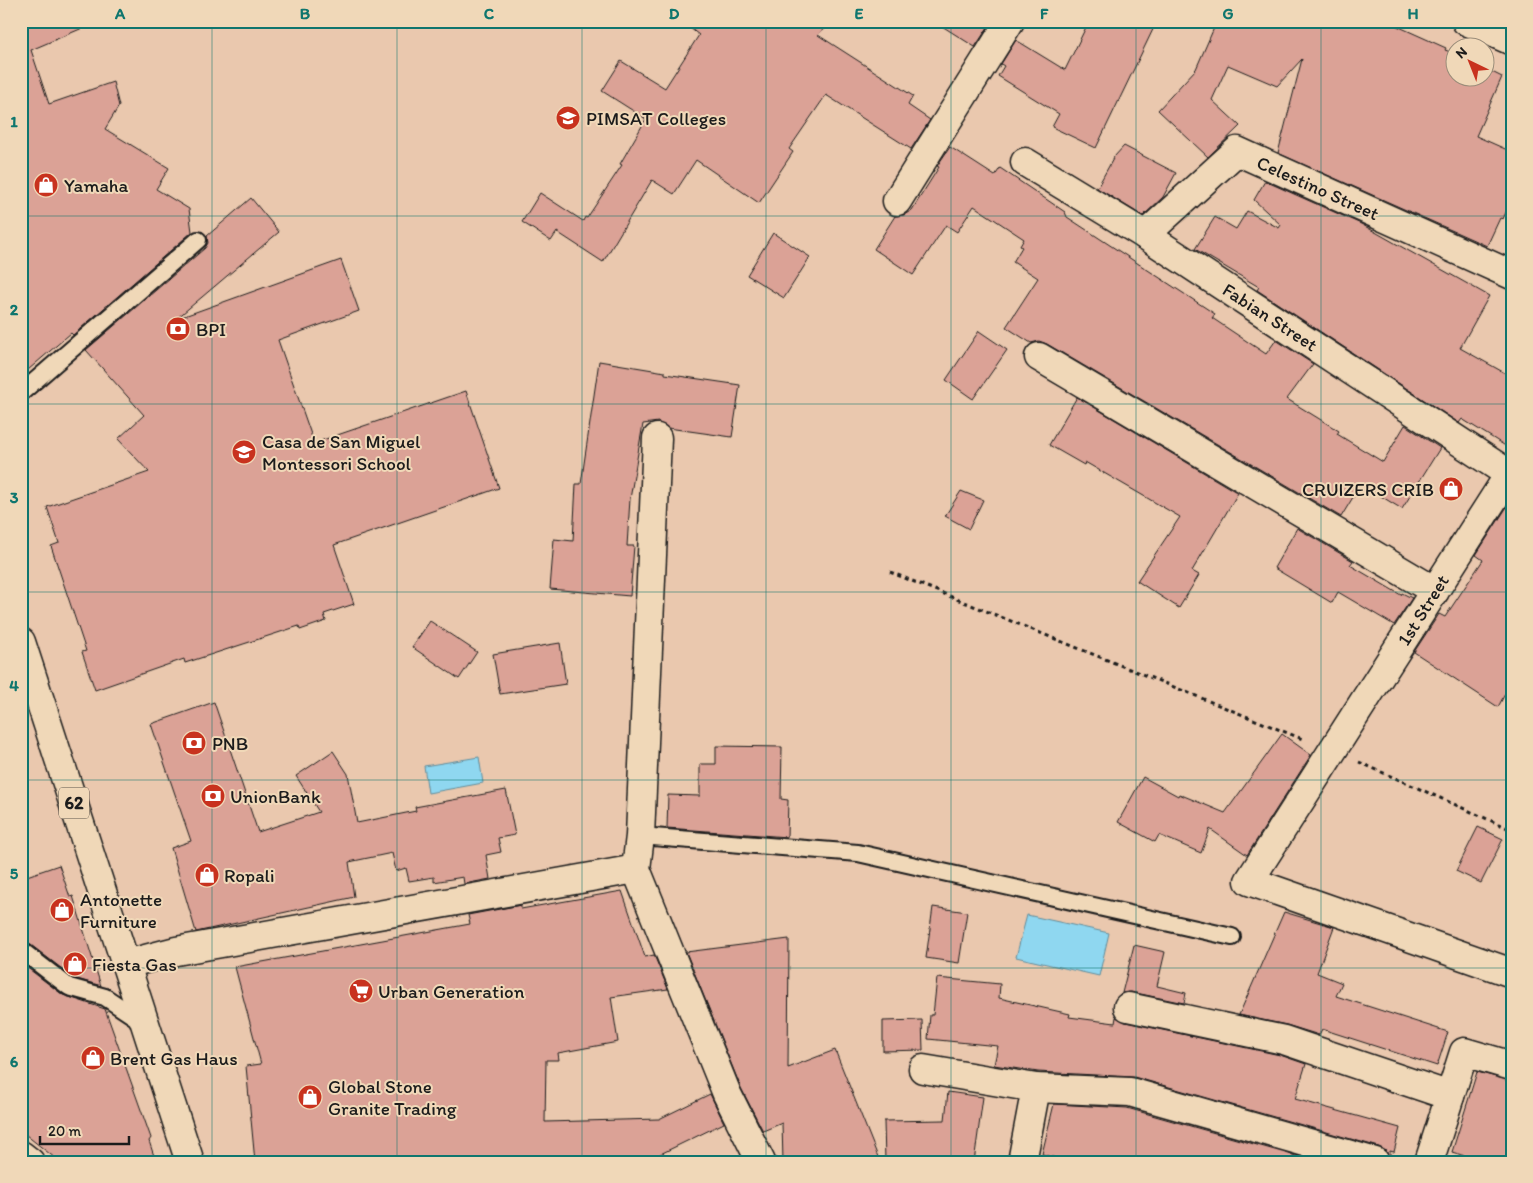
<svg xmlns="http://www.w3.org/2000/svg" width="1533" height="1183" font-family="Itim,sans-serif">
	<style>
		.water { fill: #8fd7f0; stroke: #618c9b }
		.building { fill: #dba296; stroke: #1c1c1c }
		.lines { fill: none; stroke-linecap: round; stroke-linejoin: round }
		.service-casing { stroke: #1c1c1c; stroke-width: 20 }
		.minor-casing { stroke: #1c1c1c; stroke-width: 31 }
		.tertiary-casing { stroke: #1c1c1c; stroke-width: 31 }
		.trunk-casing { stroke: #1c1c1c; stroke-width: 31 }
		.path { stroke: #1c1c1c; stroke-width: 3; stroke-dasharray: 4 4; stroke-linecap: butt }
		.service { stroke: #f0d8b8; stroke-width: 16 }
		.minor { stroke: #f0d8b8; stroke-width: 28 }
		.tertiary { stroke: #f0d8b8; stroke-width: 28 }
		.trunk { stroke: #f0d8b8; stroke-width: 28 }
		.grid { fill: none; stroke: #0f766e; stroke-width: 1; stroke-opacity: 0.55 }
		.labels { text-anchor: middle; dominant-baseline: central; stroke-width: 4; stroke-linejoin: round; paint-order: stroke }
		.shield { fill: #f0d8b8; stroke: #5c544b; stroke-width: 1 }
		.shield-label { font-size: 18px; font-weight: bold; fill: #1c1c1c }
		.poi-label { font-size: 19px; fill: #1c1c1c; stroke: #f0d8b8; text-anchor: start }
		.street-label { font-size: 19px; fill: #1c1c1c; stroke: #f0d8b8 }
		.neatline { fill: none; stroke: #0f766e; stroke-width: 2 }
		.grid-label { font-size: 16px; text-anchor: middle; font-weight: bold; fill: #0f766e }
	</style>
	<rect width="100%" height="100%" fill="#eac8ae"/>
	<filter id="ink" filterUnits="userSpaceOnUse"><feTurbulence type="fractalNoise" baseFrequency=".02" numOctaves="2"/><feDisplacementMap in="SourceGraphic" scale="10" xChannelSelector="R" yChannelSelector="G"/><feConvolveMatrix kernelMatrix="1 2 1 2 8 2 1 2 1" color-interpolation-filters="sRGB"/></filter>
	<g filter="url(#ink)">
		<g class="water">
			<path d="M479,757L483,783L428,793L424,766Z"/>
			<path d="M1027,915L1109,933L1099,976L1016,957Z"/>
		</g>
		<g class="building">
			<path d="M21,21H99L31,50L49,104L113,82L119,106L105,129L169,168L156,189L189,209L192,232L73,335L71,333L21,376Z"/>
			<path d="M681,21H831L818,35L913,96L908,105L930,120L911,149L826,95L789,149L793,152L759,203L696,160L674,194L652,180L603,262L557,232L551,241L522,222L540,193L583,221L585,217L587,218L622,165L620,164L646,119L602,91L621,61L665,88L699,35Z"/>
			<path d="M934,21H985L990,24L975,47Z"/>
			<path d="M1089,21H1157L1096,148L1052,127L1059,114L998,76L1004,66L1001,64L1016,40L1065,70Z"/>
			<path d="M1217,21H1386L1446,48L1445,50L1456,54V78H1486V69L1502,77L1476,136L1512,152V198L1503,219L1500,218L1487,246L1278,153L1302,59L1277,86L1228,65L1212,100L1240,126L1208,157L1158,110L1196,69Z"/>
			<path d="M1124,146L1176,173L1163,197L1143,216L1097,188L1114,157Z"/>
			<path d="M950,147L995,176L1000,168L1065,212L1067,217L1215,314L1212,318L1266,354L1276,340L1313,364L1287,399L1339,431L1337,434L1383,462L1405,425L1440,448L1402,509L1361,484L1341,517L1047,344L1039,341L1031,343L1006,327L1038,278L1013,262L1022,247L1020,246L1024,239L974,206L957,232L946,225L913,275L874,249L895,216L904,215L912,210L939,167L937,166Z"/>
			<path d="M1265,181L1361,224L1489,296L1460,348L1512,377V450L1462,419L1459,423L1257,290L1259,287L1195,249L1215,217L1236,229L1247,211L1279,228L1281,225L1254,200Z"/>
			<path d="M251,198L279,232L176,319L341,260L359,311L278,340L314,443L466,391L499,488L334,545L354,604L324,614L326,621L300,630L299,626L185,663L184,659L95,690L82,652L86,651L51,546L59,543L47,507L149,472L118,439L144,415L86,350L205,248L208,243L207,236Z"/>
			<path d="M773,233L810,257L784,298L747,275Z"/>
			<path d="M979,331L1007,350L973,399L946,380Z"/>
			<path d="M599,361L665,372V374L740,385L732,437L668,428L658,422L643,424L630,499L627,546H634L630,596L550,589L554,539L573,541L576,484H581Z"/>
			<path d="M1077,397L1238,493L1192,571L1199,575L1179,608L1137,581L1180,517L1085,462L1084,465L1049,445Z"/>
			<path d="M961,491L983,500L969,529L945,516Z"/>
			<path d="M1512,499V681L1498,707L1414,652L1439,614L1445,617L1483,560L1476,555Z"/>
			<path d="M1297,528L1353,561L1350,565L1401,595L1402,593L1412,598L1394,625L1338,592L1332,603L1274,568Z"/>
			<path d="M430,621L477,652L459,679L412,647Z"/>
			<path d="M560,643L566,684L500,694L493,654Z"/>
			<path d="M214,702L258,832L319,812L296,776L333,751L348,774L357,823L416,811L415,807L506,790L515,835L498,838L501,852L486,855L490,879L464,884L463,877L434,882V877L409,881L406,868L396,871L392,853L349,862L354,897L196,932L171,848L191,841L151,724Z"/>
			<path d="M1282,734L1311,755L1247,855L1210,829L1201,853L1159,835L1155,842L1118,822L1143,777L1178,796L1179,794L1225,813Z"/>
			<path d="M716,746L782,747L781,799L788,800L787,837L667,828L668,795L700,796V764H716Z"/>
			<path d="M1478,827L1503,839L1481,883L1456,871Z"/>
			<path d="M59,865L70,897L73,896L101,986L74,978L27,942L21,940V878Z"/>
			<path d="M622,891L645,957L654,955L668,989L611,997L618,1042L558,1053L559,1060H546L545,1122L659,1119L710,1094L724,1123L644,1162H255L246,1066L261,1064L235,967L470,924L468,915L521,905V909Z"/>
			<path d="M933,907L967,912L959,963L926,958Z"/>
			<path d="M1284,912L1334,927L1317,973L1342,983L1336,996L1448,1032L1437,1066L1322,1029L1319,1035L1287,1025L1239,1015Z"/>
			<path d="M789,939L788,1068L835,1050L880,1162H783L782,1123L763,1131L741,1088L686,952Z"/>
			<path d="M1134,945L1165,952L1157,986L1186,993L1184,1003L1131,992L1122,993Z"/>
			<path d="M21,963L63,995L105,1009L151,1138L149,1141L156,1162H60L21,1131Z"/>
			<path d="M937,978L1000,984L999,998L1070,1014L1069,1017L1115,1023L1116,1017L1125,1022L1280,1055L1306,1064L1295,1099L1400,1128L1394,1152L1390,1151V1157L1386,1151L1379,1147L1134,1077L1038,1072L994,1065L998,1046L928,1039L930,1015H933Z"/>
			<path d="M922,1020L923,1050L883,1051V1021Z"/>
			<path d="M1477,1072L1512,1081V1162H1484L1452,1152Z"/>
			<path d="M948,1092L983,1097L974,1162H885L884,1121L945,1120Z"/>
			<path d="M1054,1104L1127,1108L1317,1162H1070L1042,1154Z"/>
		</g>
		<g class="lines">
			<defs>
				<g id="service">
					<path d="M21,393L198,240"/>
					<path d="M640,836L858,853L1232,937"/>
					<path d="M21,950L69,987L105,997L144,1023"/>
				</g>
				<g id="minor">
					<path d="M1025,162L1145,235L1512,476"/>
					<path d="M897,201L1010,21"/>
					<path d="M1145,235L1237,151L1512,275"/>
					<path d="M1039,357L1435,591"/>
					<path d="M657,438L640,836L636,869L727,1094L761,1162"/>
					<path d="M1512,470L1249,881L1512,973"/>
					<path d="M126,964L176,951L636,869"/>
					<path d="M1128,1007L1284,1040L1450,1096"/>
					<path d="M923,1069L1036,1088L1130,1092L1375,1162"/>
					<path d="M1022,1162L1036,1088"/>
					<path d="M1429,1162L1464,1052L1512,1066"/>
				</g>
				<g id="tertiary">
					<path d="M1466,21L1512,41"/>
					<path d="M21,1155L30,1162"/>
				</g>
				<path id="trunk" d="M21,642L190,1162"/>
			</defs>
			<use href="#service" class="service-casing"/>
			<use href="#minor" class="minor-casing"/>
			<use href="#tertiary" class="tertiary-casing"/>
			<use href="#trunk" class="trunk-casing"/>
			<g class="path">
				<path d="M890,572L1305,740"/>
				<path d="M1359,762L1512,830"/>
			</g>
			<use href="#service" class="service"/>
			<use href="#minor" class="minor"/>
			<use href="#tertiary" class="tertiary"/>
			<use href="#trunk" class="trunk"/>
		</g>
	</g>
	<path class="grid" d="M212,21V1162M397,21V1162M582,21V1162M766,21V1162M951,21V1162M1136,21V1162M1321,21V1162M21,216H1512M21,404H1512M21,592H1512M21,780H1512M21,968H1512"/>
	<defs>
		<symbol id="university-disc" viewBox="-11 -11 22 22"><circle r="9.5" fill="#c8321e" stroke="#f0d8b8"/><path d="M0-5L7-2L0 1L-7-2ZM-4 1L0 2.5L4 1V4Q0 6-4 4Z" fill="#fff"/></symbol>
		<symbol id="shop-disc" viewBox="-11 -11 22 22"><circle r="9.5" fill="#c8321e" stroke="#f0d8b8"/><path d="M-5-2.5h2.3a2.7 3.5 0 0 1 5.4 0H5L5.5 6h-11ZM-1.5-2.5h3a1.5 2.3 0 0 0-3 0Z" fill="#fff"/></symbol>
		<symbol id="bank-disc" viewBox="-11 -11 22 22"><circle r="9.5" fill="#c8321e" stroke="#f0d8b8"/><path d="M-6-4H6V4H-6ZM0-2.3a2.3 2.3 0 1 0 0 4.6a2.3 2.3 0 1 0 0-4.6Z" fill="#fff"/></symbol>
		<symbol id="school-disc" viewBox="-11 -11 22 22"><circle r="9.5" fill="#c8321e" stroke="#f0d8b8"/><path d="M0-5L7-2L0 1L-7-2ZM-4 1L0 2.5L4 1V4Q0 6-4 4Z" fill="#fff"/></symbol>
		<symbol id="supermarket-disc" viewBox="-11 -11 22 22"><circle r="9.5" fill="#c8321e" stroke="#f0d8b8"/><path d="M-6-5.5h2.5l.6 2H6L4.5 2H-2.5L-4.4-4H-6ZM-1.5 3.2a1.3 1.3 0 1 0 .1 0ZM3 3.2a1.3 1.3 0 1 0 .1 0Z" fill="#fff"/></symbol>
	</defs>
	<g fill-rule="evenodd">
		<use href="#university-disc" x="554" y="104" width="28" height="28"/>
		<use href="#shop-disc" x="32" y="171" width="28" height="28"/>
		<use href="#bank-disc" x="164" y="315" width="28" height="28"/>
		<use href="#school-disc" x="230" y="438" width="28" height="28"/>
		<use href="#shop-disc" x="1437" y="475" width="28" height="28"/>
		<use href="#bank-disc" x="180" y="729" width="28" height="28"/>
		<use href="#bank-disc" x="199" y="782" width="28" height="28"/>
		<use href="#shop-disc" x="193" y="861" width="28" height="28"/>
		<use href="#shop-disc" x="48" y="896" width="28" height="28"/>
		<use href="#shop-disc" x="61" y="950" width="28" height="28"/>
		<use href="#supermarket-disc" x="347" y="977" width="28" height="28"/>
		<use href="#shop-disc" x="79" y="1044" width="28" height="28"/>
		<use href="#shop-disc" x="296" y="1083" width="28" height="28"/>
	</g>
	<g class="labels">
		<rect class="shield" x="59" y="787.5" width="30" height="31" rx="4"/>
		<g class="shield-label">
			<text x="74" y="803">62</text>
		</g>
		<g class="poi-label">
			<text x="586" y="118">PIMSAT Colleges</text>
			<text x="64" y="185">Yamaha</text>
			<text x="196" y="329">BPI</text>
			<text x="262" y="441">Casa de San Miguel<tspan x="262" dy="22">Montessori School</tspan></text>
			<text x="1434" y="489" text-anchor="end">CRUIZERS CRIB</text>
			<text x="212" y="743">PNB</text>
			<text x="230" y="796">UnionBank</text>
			<text x="224" y="875">Ropali</text>
			<text x="80" y="899">Antonette<tspan x="80" dy="22">Furniture</tspan></text>
			<text x="92" y="964">Fiesta Gas</text>
			<text x="378" y="991">Urban Generation</text>
			<text x="110" y="1058">Brent Gas Haus</text>
			<text x="328" y="1086">Global Stone<tspan x="328" dy="22">Granite Trading</tspan></text>
		</g>
		<g class="street-label">
			<text transform="translate(1318 188) rotate(24)">Celestino Street</text>
			<text transform="translate(1270 317) rotate(33)">Fabian Street</text>
			<text transform="translate(1423 610) rotate(-58)">1st Street</text>
		</g>
	</g>
	<rect width="1533" height="1183" fill="none" stroke="#f0d8b8" stroke-width="55"/>
	<g transform="translate(1470 62) rotate(317)"><circle r="24" fill="#f0d8b8" stroke="#9b8d7a"/>
	<path d="M0-4L9 19L0 12L-9 19Z" fill="#c8321e"/>
	<text y="-8" font-size="14" font-weight="bold" text-anchor="middle" fill="#1c1c1c">N</text>
	</g>
	<path d="M40 1136v8h89v-8" fill="none" stroke="#1c1c1c" stroke-width="2.5"/>
	<text x="48" y="1136" font-size="15" fill="#1c1c1c" stroke="#f0d8b8" stroke-width="4" paint-order="stroke">20 m</text>
	<rect x="28" y="28" width="1478" height="1128" class="neatline"/>
	<g class="grid-label">
		<text x="120" y="19">A</text>
		<text x="305" y="19">B</text>
		<text x="489" y="19">C</text>
		<text x="674" y="19">D</text>
		<text x="859" y="19">E</text>
		<text x="1044" y="19">F</text>
		<text x="1228" y="19">G</text>
		<text x="1413" y="19">H</text>
		<text x="14" y="127">1</text>
		<text x="14" y="315">2</text>
		<text x="14" y="503">3</text>
		<text x="14" y="691">4</text>
		<text x="14" y="879">5</text>
		<text x="14" y="1067">6</text>
	</g>
</svg>
